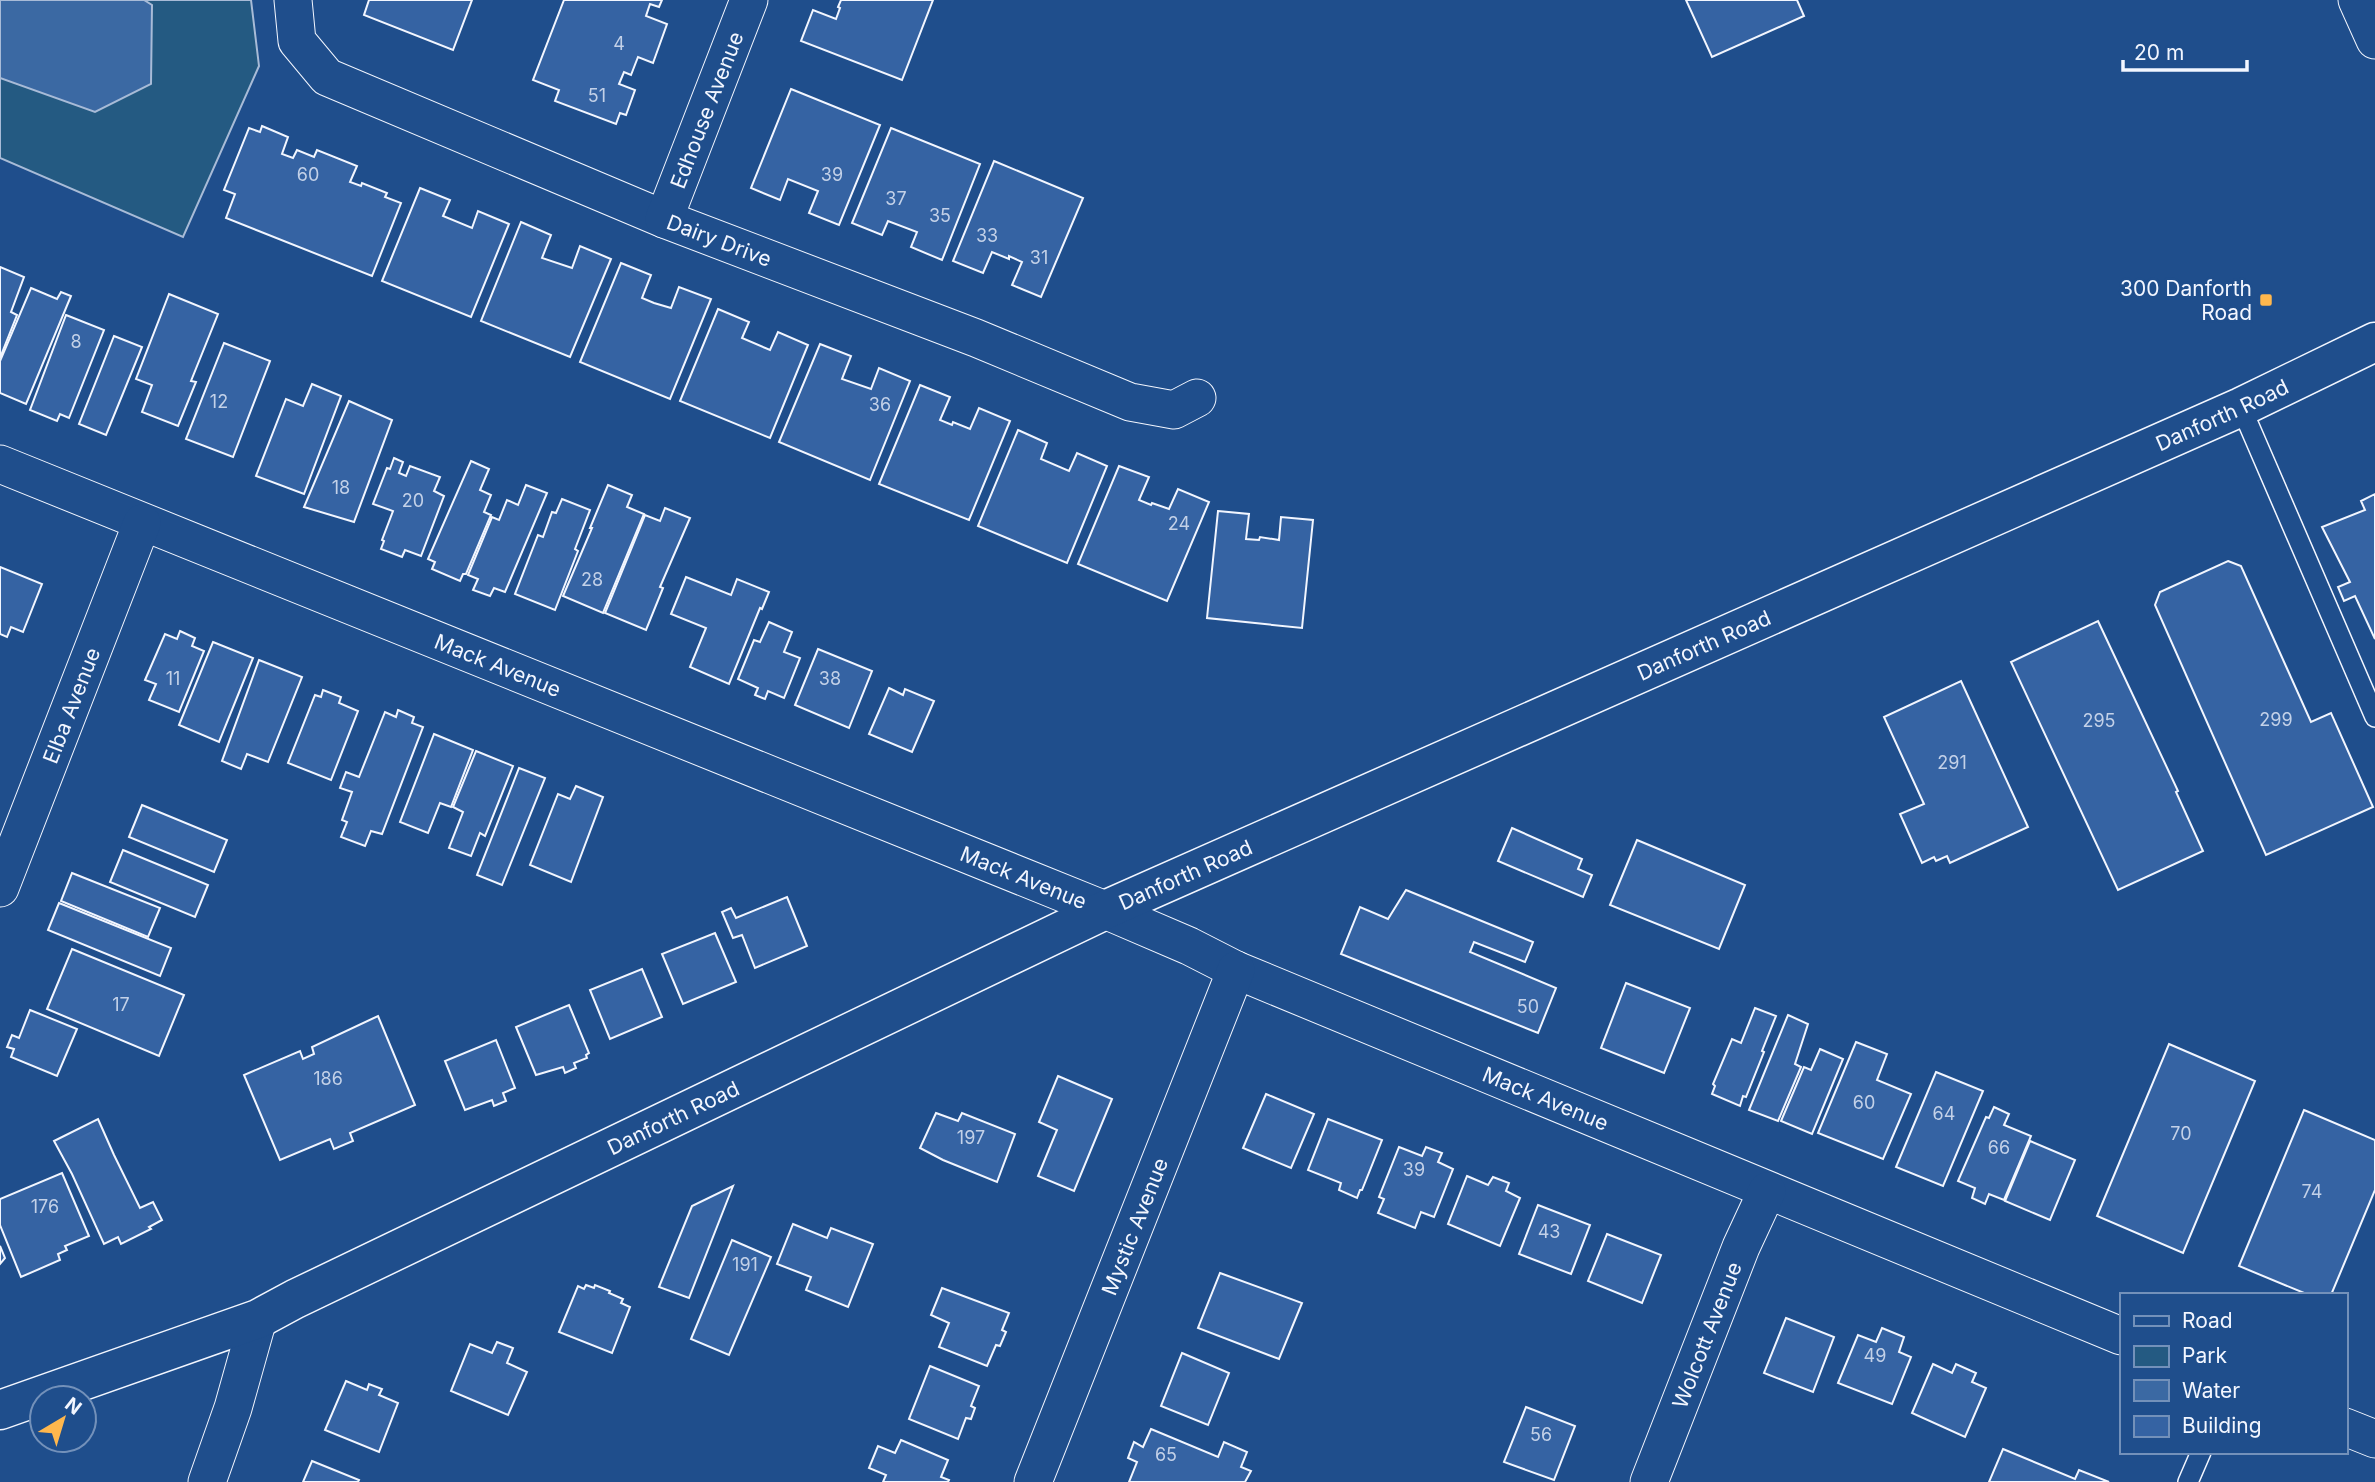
<svg xmlns="http://www.w3.org/2000/svg" width="2375" height="1482" font-family="Inter,sans-serif">
	<style>
		.green { fill: #245a82; stroke: #a8bbd7; stroke-width: 2 }
		.water { fill: #3b69a3; stroke: #a8bbd7; stroke-width: 2 }
		.building { fill: #3563a3; stroke: #f2f6ff; stroke-width: 2 }
		.lines { fill: none; stroke-linecap: round; stroke-linejoin: round }
		.lane-casing { stroke: #f2f6ff; stroke-width: 22 }
		.street-casing { stroke: #f2f6ff; stroke-width: 39 }
		.secondary-casing { stroke: #f2f6ff; stroke-width: 41 }
		.lane { stroke: #1f4e8c; stroke-width: 19 }
		.street { stroke: #1f4e8c; stroke-width: 37 }
		.secondary { stroke: #1f4e8c; stroke-width: 38 }
		.poi-dot { fill: #ffb74d; stroke: #1f4e8c; stroke-width: 2.5 }
		.labels { text-anchor: middle; dominant-baseline: central; stroke-width: 5; stroke-linejoin: round; paint-order: stroke }
		.number-label { font-size: 18px; fill: #c3d1e8 }
		.street-label { font-size: 21px; fill: #f2f6ff; stroke: #1f4e8c }
		.poi-label { font-size: 21px; fill: #f2f6ff; stroke: #1f4e8c; text-anchor: end }
	</style>
	<rect width="100%" height="100%" fill="#1f4e8c"/>
	<path class="green" d="M0,0H251L259,66L183,237L0,158Z"/>
	<path class="water" d="M0,0H144L152,5L151,84L95,112L0,78Z"/>
	<g class="building">
		<path d="M369,0H472L453,50L364,15Z"/>
		<path d="M564,0H662L659,7L650,4L646,16L667,24L653,63L638,57L631,75L624,72L619,84L635,90L626,115L620,113L616,124L555,101L559,90L533,80Z"/>
		<path d="M841,0H933L902,80L801,41L813,10L836,19L840,8L838,7Z"/>
		<path d="M1686,0H1797L1804,16L1712,57Z"/>
		<path d="M791,89L880,125L839,225L809,213L818,191L788,179L780,200L751,188Z"/>
		<path d="M262,126L288,137L282,154L293,158L297,150L314,157L317,150L357,166L350,182L361,186L362,183L387,193L385,197L401,203L372,276L226,218L235,194L224,190L249,128L260,132Z"/>
		<path d="M891,128L980,164L942,260L911,247L917,232L888,221L882,235L852,223Z"/>
		<path d="M994,161L1083,198L1041,297L1012,285L1022,262L1009,256V259L992,252L983,273L953,261Z"/>
		<path d="M420,188L450,200L443,216L472,228L478,211L509,224L471,317L382,281Z"/>
		<path d="M521,222L551,235L542,258L572,268L580,246L611,259L570,357L481,321Z"/>
		<path d="M621,263L651,275L642,298L654,303L671,308L679,287L711,299L670,399L580,362Z"/>
		<path d="M0,267L24,277L11,312L17,315L0,358Z"/>
		<path d="M31,288L57,299L61,292L71,296L26,404L0,393V361Z"/>
		<path d="M169,294L218,314L191,381L196,382L178,426L142,412L152,385L136,379Z"/>
		<path d="M718,309L749,322L742,338L770,350L778,332L808,345L770,438L680,401Z"/>
		<path d="M66,315L104,330L69,418L60,414L57,421L30,410Z"/>
		<path d="M114,336L142,347L106,435L79,424Z"/>
		<path d="M224,343L270,361L233,457L186,439Z"/>
		<path d="M820,344L851,356L842,379L871,389L879,368L910,381L870,480L779,442Z"/>
		<path d="M312,384L341,396L304,494L256,476L286,399L303,406Z"/>
		<path d="M920,385L950,397L940,420L952,425L953,422L970,429L979,408L1010,421L969,520L879,484Z"/>
		<path d="M349,401L392,420L354,522L304,507Z"/>
		<path d="M1018,430L1047,443L1041,459L1069,471L1077,453L1107,466L1067,563L978,526Z"/>
		<path d="M394,458L403,462L399,473L406,476L410,466L440,477L434,491L444,496L421,556L405,550L402,557L381,549L384,541L382,540L393,511L373,504L387,468L390,469Z"/>
		<path d="M471,461L489,469L480,490L491,495L484,512L491,515L466,574H463L460,581L432,569L435,562L428,559Z"/>
		<path d="M1119,466L1149,477L1139,500L1151,505L1152,503L1169,509L1178,489L1209,502L1167,601L1078,564Z"/>
		<path d="M526,485L547,493L505,592L494,588L490,596L473,590L478,579L468,575L492,517L499,520L507,500L518,505Z"/>
		<path d="M608,485L632,495L627,507L644,514L603,613L563,596L592,528H590Z"/>
		<path d="M2375,494V639L2355,596L2344,601L2338,587L2350,582L2322,527L2365,510L2361,501Z"/>
		<path d="M562,499L590,510L575,549L578,551L555,610L515,594L538,535L543,537L552,512L556,513Z"/>
		<path d="M665,508L690,518L660,587L663,588L646,630L605,613L645,515L660,521Z"/>
		<path d="M1218,511L1249,514L1246,539L1259,540L1260,537L1279,540L1281,517L1313,520L1302,628L1207,618Z"/>
		<path d="M2228,561L2241,566L2311,722L2331,713L2373,807L2266,855L2155,605L2160,592Z"/>
		<path d="M0,567L42,584L23,632L11,627L7,637L0,634Z"/>
		<path d="M686,577L731,595L737,579L769,592L762,609L760,608L729,684L690,667L706,628L671,614Z"/>
		<path d="M2098,621L2178,791L2176,792L2203,851L2118,890L2011,662Z"/>
		<path d="M769,622L792,632L784,652L800,658L784,698L768,691L765,699L755,695L758,688L738,679L754,640L760,642Z"/>
		<path d="M180,631L195,638L192,646L204,651L179,712L149,700L156,684L145,680L165,634L177,639Z"/>
		<path d="M213,642L253,658L219,742L179,725Z"/>
		<path d="M818,649L872,671L849,728L795,705Z"/>
		<path d="M259,660L302,677L268,762L247,754L241,769L222,761Z"/>
		<path d="M1961,681L2028,827L1950,863L1947,856L1936,861L1934,857L1922,863L1900,814L1924,804L1884,717Z"/>
		<path d="M889,688L903,695L905,689L934,701L912,752L869,734Z"/>
		<path d="M323,690L341,697L339,703L358,711L331,780L288,763L315,695L321,697Z"/>
		<path d="M398,710L414,717L412,723L423,727L382,834L371,831L365,846L341,837L347,822L342,820L352,792L340,788L346,772L359,777L385,712L396,717Z"/>
		<path d="M434,734L473,750L451,807L440,803L428,833L400,822Z"/>
		<path d="M476,751L513,766L485,836L480,833L471,856L449,848L463,812L453,807Z"/>
		<path d="M519,768L545,778L502,885L477,875Z"/>
		<path d="M576,786L603,797L571,882L530,865L558,794L570,799Z"/>
		<path d="M142,805L227,840L214,872L129,837Z"/>
		<path d="M1512,828L1582,859L1578,869L1592,875L1583,897L1498,861Z"/>
		<path d="M1637,840L1745,885L1719,949L1610,905Z"/>
		<path d="M123,850L208,885L195,917L110,882Z"/>
		<path d="M72,873L160,908L148,937L61,901Z"/>
		<path d="M1406,890L1533,942L1525,962L1474,942L1470,952L1556,988L1538,1033L1341,954L1360,907L1388,919Z"/>
		<path d="M787,897L807,946L755,968L742,935L733,938L722,912L731,908L736,918Z"/>
		<path d="M59,903L171,948L160,976L48,930Z"/>
		<path d="M715,933L736,982L683,1004L662,954Z"/>
		<path d="M72,949L184,995L159,1056L47,1009Z"/>
		<path d="M642,969L662,1017L610,1039L590,990Z"/>
		<path d="M1626,983L1690,1008L1664,1073L1601,1048Z"/>
		<path d="M569,1005L589,1053L586,1055L587,1058L574,1063L576,1068L565,1073L563,1067L536,1075L516,1027Z"/>
		<path d="M1755,1008L1776,1016L1762,1051L1764,1052L1746,1097L1743,1096L1740,1106L1712,1094L1715,1086L1713,1084L1732,1039L1741,1043Z"/>
		<path d="M30,1010L77,1029L57,1076L11,1057L14,1049L7,1047L12,1035L19,1038Z"/>
		<path d="M1788,1015L1808,1024L1795,1064L1801,1067L1778,1121L1749,1110Z"/>
		<path d="M378,1016L415,1105L350,1133L353,1141L334,1149L330,1139L280,1160L244,1075L300,1051L303,1059L314,1054L312,1047Z"/>
		<path d="M496,1040L515,1088L503,1093L506,1101L494,1106L492,1100L465,1110L445,1061Z"/>
		<path d="M1856,1042L1887,1054L1877,1080L1911,1094L1883,1159L1818,1133Z"/>
		<path d="M2169,1044L2255,1081L2183,1253L2097,1216Z"/>
		<path d="M1820,1049L1843,1059L1812,1134L1781,1121L1804,1067L1811,1070Z"/>
		<path d="M1936,1072L1983,1091L1943,1186L1896,1167Z"/>
		<path d="M1058,1076L1112,1099L1074,1191L1038,1176L1057,1130L1039,1122Z"/>
		<path d="M1266,1094L1314,1114L1291,1168L1243,1148Z"/>
		<path d="M1994,1107L2009,1114L2004,1125L2031,1136L2004,1200L1989,1194L1985,1204L1972,1198L1975,1188L1958,1181L1986,1117L1989,1118Z"/>
		<path d="M2304,1110L2375,1140V1190L2331,1295H2309L2239,1266Z"/>
		<path d="M936,1113L958,1121L962,1113L1015,1134L997,1182L943,1160L920,1148Z"/>
		<path d="M98,1119L114,1155L140,1208L153,1202L162,1220L149,1227L151,1229L121,1244L118,1237L104,1244L72,1174L54,1141Z"/>
		<path d="M1328,1119L1382,1140L1362,1190H1360L1357,1198L1339,1190L1341,1183L1308,1170Z"/>
		<path d="M2030,1141L2075,1160L2050,1220L2005,1201Z"/>
		<path d="M1399,1147L1422,1156L1426,1147L1442,1153L1438,1162L1453,1169L1434,1217L1421,1212L1415,1228L1378,1213L1384,1199L1379,1197Z"/>
		<path d="M62,1173L89,1236L65,1246L67,1250L58,1254L60,1260L21,1277L0,1225V1199Z"/>
		<path d="M1467,1176L1488,1185L1493,1177L1509,1183L1506,1191L1520,1198L1500,1246L1448,1224Z"/>
		<path d="M733,1186L689,1298L659,1287L692,1206Z"/>
		<path d="M1538,1205L1590,1225L1571,1274L1519,1254Z"/>
		<path d="M793,1224L827,1238L831,1228L873,1244L848,1307L806,1290L811,1277L777,1264Z"/>
		<path d="M1607,1234L1661,1255L1642,1303L1588,1281Z"/>
		<path d="M732,1240L771,1257L729,1355L691,1339Z"/>
		<path d="M0,1246L5,1258L0,1264Z"/>
		<path d="M1220,1273L1302,1303L1279,1359L1198,1328Z"/>
		<path d="M586,1285L594,1288L595,1285L610,1291L609,1293L623,1299L621,1303L630,1307L612,1353L559,1332L578,1286L584,1289Z"/>
		<path d="M942,1288L1009,1313L1002,1330L1006,1332L1000,1346L996,1345L987,1366L939,1347L949,1323L931,1315Z"/>
		<path d="M1786,1318L1834,1337L1813,1392L1764,1373Z"/>
		<path d="M1882,1328L1904,1337L1899,1352L1911,1357L1892,1404L1838,1383L1858,1335L1876,1342Z"/>
		<path d="M497,1342L513,1348L507,1363L527,1372L508,1415L451,1391L470,1344L492,1353Z"/>
		<path d="M1182,1353L1229,1373L1208,1425L1161,1406Z"/>
		<path d="M1933,1364L1952,1373L1956,1364L1976,1373L1972,1382L1986,1388L1965,1437L1912,1413Z"/>
		<path d="M930,1366L979,1386L971,1406L975,1408L971,1419L966,1418L958,1439L909,1419Z"/>
		<path d="M346,1381L367,1390L369,1384L382,1389L379,1395L398,1403L379,1452L325,1430Z"/>
		<path d="M1526,1407L1575,1426L1554,1480L1504,1462Z"/>
		<path d="M1151,1429L1218,1457L1224,1442L1247,1452L1241,1467L1251,1471L1245,1482H1129L1137,1462L1128,1458L1134,1442L1143,1447Z"/>
		<path d="M901,1440L948,1460L941,1477L949,1480L948,1482H883L886,1475L869,1468L878,1446L895,1453Z"/>
		<path d="M2003,1449L2075,1479L2079,1470L2109,1482H1989Z"/>
		<path d="M312,1461L359,1480L358,1482H303Z"/>
	</g>
	<g class="lines">
		<defs>
			<g id="lane">
				<path d="M2241,407L2375,717"/>
				<path d="M2188,1482L2201,1452"/>
			</g>
			<g id="street">
				<path id="s1" d="M293,0L297,41L327,77L664,219L976,338L1130,402L1174,410L1197,398"/>
				<path d="M2357,0L2375,40"/>
				<path id="s2" d="M664,219L749,0"/>
				<path id="s3" d="M0,464L1105,910L1189,946L1236,970L2121,1336"/>
				<path id="s4" d="M0,888L142,523"/>
				<path d="M2345,1427L2375,1439"/>
				<path d="M207,1482L233,1408L258,1319"/>
				<path id="s5" d="M1033,1482L1236,970"/>
				<path id="s6" d="M1649,1482L1741,1247L1767,1191"/>
			</g>
			<g id="secondary">
				<path id="s7" d="M0,1410L258,1319L295,1299L1105,910L2241,407L2375,342"/>
			</g>
		</defs>
		<use href="#lane" class="lane-casing"/>
		<use href="#street" class="street-casing"/>
		<use href="#secondary" class="secondary-casing"/>
		<use href="#lane" class="lane"/>
		<use href="#street" class="street"/>
		<use href="#secondary" class="secondary"/>
	</g>
	<rect class="poi-dot" x="2259" y="293" width="14" height="14" rx="3.5"/>
	<g class="labels">
		<g class="number-label">
			<text x="619" y="43">4</text>
			<text x="597" y="95">51</text>
			<text x="308" y="174">60</text>
			<text x="832" y="174">39</text>
			<text x="896" y="198">37</text>
			<text x="940" y="215">35</text>
			<text x="987" y="235">33</text>
			<text x="1039" y="257">31</text>
			<text x="76" y="341">8</text>
			<text x="219" y="401">12</text>
			<text x="880" y="404">36</text>
			<text x="341" y="487">18</text>
			<text x="413" y="500">20</text>
			<text x="1179" y="523">24</text>
			<text x="592" y="579">28</text>
			<text x="173" y="678">11</text>
			<text x="830" y="678">38</text>
			<text x="2276" y="719">299</text>
			<text x="2099" y="720">295</text>
			<text x="1952" y="762">291</text>
			<text x="121" y="1004">17</text>
			<text x="1528" y="1006">50</text>
			<text x="328" y="1078">186</text>
			<text x="1864" y="1102">60</text>
			<text x="1944" y="1113">64</text>
			<text x="2181" y="1133">70</text>
			<text x="971" y="1137">197</text>
			<text x="1999" y="1147">66</text>
			<text x="1414" y="1169">39</text>
			<text x="2312" y="1191">74</text>
			<text x="45" y="1206">176</text>
			<text x="1549" y="1231">43</text>
			<text x="745" y="1264">191</text>
			<text x="1875" y="1355">49</text>
			<text x="1541" y="1434">56</text>
			<text x="1166" y="1454">65</text>
		</g>
		<g class="street-label">
			<text stroke="none"><textPath href="#s2" startOffset="117">Edhouse Avenue</textPath></text>
			<text stroke="none"><textPath href="#s1" startOffset="513">Dairy Drive</textPath></text>
			<text stroke="none"><textPath href="#s7" startOffset="2436">Danforth Road</textPath></text>
			<text stroke="none"><textPath href="#s7" startOffset="1869">Danforth Road</textPath></text>
			<text stroke="none"><textPath href="#s3" startOffset="537">Mack Avenue</textPath></text>
			<text stroke="none"><textPath href="#s4" startOffset="196">Elba Avenue</textPath></text>
			<text stroke="none"><textPath href="#s7" startOffset="1302">Danforth Road</textPath></text>
			<text stroke="none"><textPath href="#s3" startOffset="1104">Mack Avenue</textPath></text>
			<text stroke="none"><textPath href="#s3" startOffset="1671">Mack Avenue</textPath></text>
			<text stroke="none"><textPath href="#s7" startOffset="735">Danforth Road</textPath></text>
			<text stroke="none"><textPath href="#s5" startOffset="275">Mystic Avenue</textPath></text>
			<text stroke="none"><textPath href="#s6" startOffset="158">Wolcott Avenue</textPath></text>
		</g>
		<g class="poi-label">
			<text x="2252" y="288">300 Danforth<tspan x="2252" dy="24">Road</tspan></text>
		</g>
	</g>
	<rect x="2120" y="1293" width="228" height="161" fill="#1f4e8c" stroke="#7391ba" stroke-width="2"/>
	<rect x="2134" y="1316" width="35" height="10" fill="#1f4e8c" stroke="#7391ba" stroke-width="2"/>
	<text x="2182" y="1328" font-size="21" fill="#f2f6ff">Road</text>
	<rect x="2134" y="1346" width="35" height="21" fill="#245a82" stroke="#7391ba" stroke-width="2"/>
	<text x="2182" y="1363" font-size="21" fill="#f2f6ff">Park</text>
	<rect x="2134" y="1380" width="35" height="21" fill="#3b69a3" stroke="#7391ba" stroke-width="2"/>
	<text x="2182" y="1398" font-size="21" fill="#f2f6ff">Water</text>
	<rect x="2134" y="1416" width="35" height="21" fill="#3563a3" stroke="#7391ba" stroke-width="2"/>
	<text x="2182" y="1433" font-size="21" fill="#f2f6ff">Building</text>
	<g transform="translate(63 1419) rotate(38)"><circle r="33" fill="#1f4e8c" stroke="#7391ba" stroke-width="2"/>
	<path d="M0-5L12 26L0 18L-12 26Z" fill="#ffb74d"/>
	<text y="-10" font-size="19" font-weight="bold" text-anchor="middle" fill="#f2f6ff">N</text>
	</g>
	<path d="M2123 60v10h124v-10" fill="none" stroke="#f2f6ff" stroke-width="3.5"/>
	<text x="2134" y="60" font-size="21" fill="#f2f6ff" stroke="#1f4e8c" stroke-width="5" paint-order="stroke">20 m</text>
</svg>
